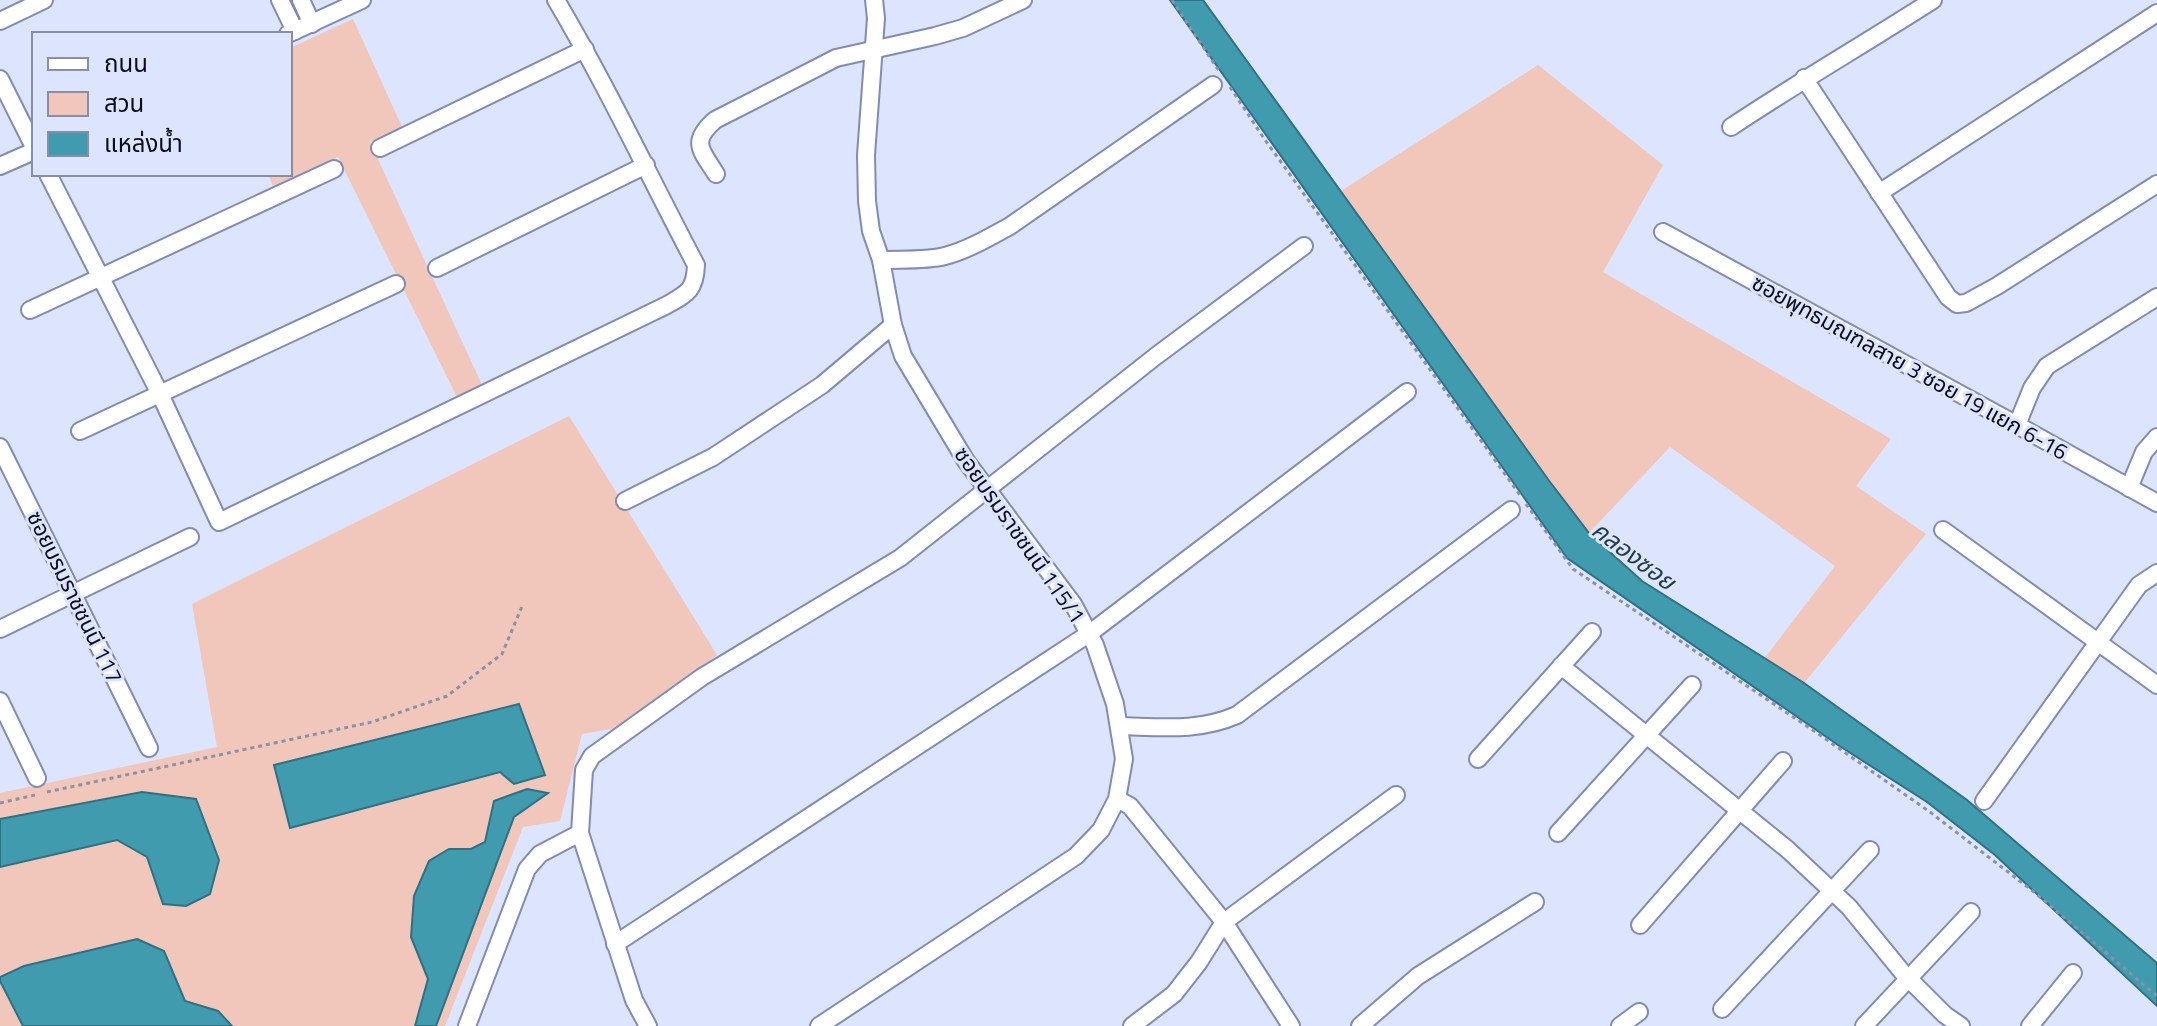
<svg xmlns="http://www.w3.org/2000/svg" width="2157" height="1026" font-family="'Titillium Web','Noto Sans Thai',sans-serif">
	<style>
		.green { fill: #f1c6bb; fill-rule: evenodd }
		.water { fill: #409baf; stroke: #307083; stroke-width: 2 }
		.lines { fill: none; stroke-linecap: round; stroke-linejoin: round }
		.minor-casing { stroke: #828bb3; stroke-width: 20 }
		.path { stroke: #8c91a6; stroke-width: 3; stroke-dasharray: 4 4; stroke-linecap: butt }
		.minor { stroke: #fff; stroke-width: 16 }
		.labels { text-anchor: middle; dominant-baseline: central; stroke-width: 6; stroke-linejoin: round; paint-order: stroke }
		.street-label { font-size: 22px; fill: #0b0d1c; stroke: #dde4fe }
		.water-label { font-size: 24px; font-style: italic; fill: #213d44; stroke: #dde4fe }
	</style>
	<rect width="100%" height="100%" fill="#dde4fe"/>
	<g class="green">
		<path d="M353,19L402,127L370,142L483,387L458,399L338,157L273,186L268,174H290V48Z"/>
		<path d="M1538,65L1663,165L1603,272L1891,439L1856,486L1926,534L1804,683L1764,659L1835,566L1670,447L1589,533L1550,482L1341,191Z"/>
		<path d="M569,416L717,655L616,728L582,734L560,821L523,827L445,1026H436L514,817L547,794L494,801L485,842L471,849H449L411,937L428,979L415,1026H232L218,1012L185,1001L164,951L24,966L0,977V867L117,840L147,857L163,904L142,792L0,819V793L217,747L192,604ZM519,704L514,784L500,772L274,765Z"/>
		<path d="M0,981L23,1026H0Z"/>
	</g>
	<g class="water">
		<path d="M1170,0H1203L1550,482L1589,533L1642,581L1804,683L1967,800L2157,963V1006L1995,855L1927,802L1838,745L1567,558Z"/>
		<path d="M519,704L545,775L514,784L500,772L290,828L274,765Z"/>
		<path d="M527,789L548,793L514,817L436,1026H415L428,979L411,937L414,896L429,861L449,849H471L485,842L494,801Z"/>
		<path d="M142,792L196,799L219,860L210,894L186,906L163,904L147,857L117,840L0,867V819Z"/>
		<path d="M137,939L164,951L185,1001L218,1011L232,1026H23L0,981V977L24,966Z"/>
	</g>
	<g class="lines">
		<defs>
			<g id="minor">
				<path d="M280,0L295,31"/>
				<path d="M301,0L312,24"/>
				<path d="M0,21L44,0"/>
				<path d="M288,34L362,0"/>
				<path d="M1804,78L1948,297L1957,304L1966,303L1997,286L2157,184"/>
				<path d="M0,79L34,147"/>
				<path d="M1731,127C1797,83 1866,43 1933,0"/>
				<path d="M380,148L585,49"/>
				<path d="M0,166L34,151"/>
				<path d="M48,174L160,394L219,522L667,305C688,293 695,290 696,265C649,176 607,86 556,0"/>
				<path d="M716,174C701,150 690,142 715,120L836,58L935,36L963,28L1023,0"/>
				<path d="M1879,193L2157,13"/>
				<path d="M1663,232L2017,425L2157,503"/>
				<path d="M881,260C902,259 925,261 945,256C968,250 990,237 1010,226L1213,85"/>
				<path d="M437,268L646,165"/>
				<path d="M30,310L334,169"/>
				<path d="M2017,425L2032,388L2047,366L2157,297"/>
				<path d="M80,431L396,284"/>
				<path d="M0,447L149,748"/>
				<path d="M2129,488L2144,452L2157,437"/>
				<path d="M625,501L713,457L822,385L893,325"/>
				<path d="M1943,530L2157,685"/>
				<path d="M0,629L190,537"/>
				<path d="M1561,666L1787,849L1849,907L1903,973L1945,1015L1961,1026"/>
				<path d="M0,701L37,778"/>
				<path d="M1119,726C1161,727 1198,732 1237,715L1511,510"/>
				<path d="M1478,759L1592,632"/>
				<path d="M1117,799L1130,806L1224,922L1291,1026"/>
				<path d="M1984,801L2139,585L2157,573"/>
				<path d="M1558,833L1692,685"/>
				<path d="M1640,925L1783,761"/>
				<path d="M615,944L1090,633L1407,392"/>
				<path d="M1722,1009L1870,850"/>
				<path d="M467,1026L527,869L540,854L580,833"/>
				<path d="M648,1026L634,1000L580,833L584,770L592,756L702,677L900,558L1156,356L1304,246"/>
				<path d="M819,1026L1076,856L1101,830L1117,799L1124,759L1115,704L1095,645L1073,604L966,461L903,356L893,325L881,260L871,231L867,201L866,155L876,18L874,0"/>
				<path d="M1132,1026L1174,994L1199,962L1224,922L1396,795"/>
				<path d="M1360,1026L1418,976L1535,902"/>
				<path d="M1620,1026L1639,1012"/>
				<path d="M1864,1026L1971,912"/>
				<path d="M2030,1026L2073,973"/>
			</g>
		</defs>
		<use href="#minor" class="minor-casing"/>
		<g class="path">
			<path d="M1172,0L1219,71"/>
			<path d="M1230,87L1263,137L1520,495"/>
			<path d="M1526,504L1573,569L1817,733L1930,812L2034,892L2157,996"/>
			<path d="M47,792L372,722L447,696L502,654L523,604"/>
			<path d="M0,803L35,795"/>
		</g>
		<use href="#minor" class="minor"/>
	</g>
	<g class="labels">
		<g class="street-label">
			<text transform="translate(1910 367) rotate(29)">ซอยพุทธมณฑลสาย 3 ซอย 19 แยก 6-16</text>
			<text transform="translate(1020 535) rotate(55)">ซอยบรมราชชนนี 115/1</text>
			<text transform="translate(75 597) rotate(64)">ซอยบรมราชชนนี 117</text>
		</g>
		<g class="water-label">
			<text transform="translate(1634 555) rotate(37)">คลองซอย</text>
		</g>
	</g>
	<rect x="32" y="32" width="260" height="144" fill="#dde4fe" stroke="#898ea4" stroke-width="2"/>
	<rect x="48" y="58" width="40" height="12" fill="#ffffff" stroke="#898ea4" stroke-width="2"/>
	<text x="104" y="72" font-size="24" fill="#0b0d1c">ถนน</text>
	<rect x="48" y="92" width="40" height="24" fill="#f1c6bb" stroke="#898ea4" stroke-width="2"/>
	<text x="104" y="112" font-size="24" fill="#0b0d1c">สวน</text>
	<rect x="48" y="132" width="40" height="24" fill="#409baf" stroke="#898ea4" stroke-width="2"/>
	<text x="104" y="152" font-size="24" fill="#0b0d1c">แหล่งน้ำ</text>
</svg>
